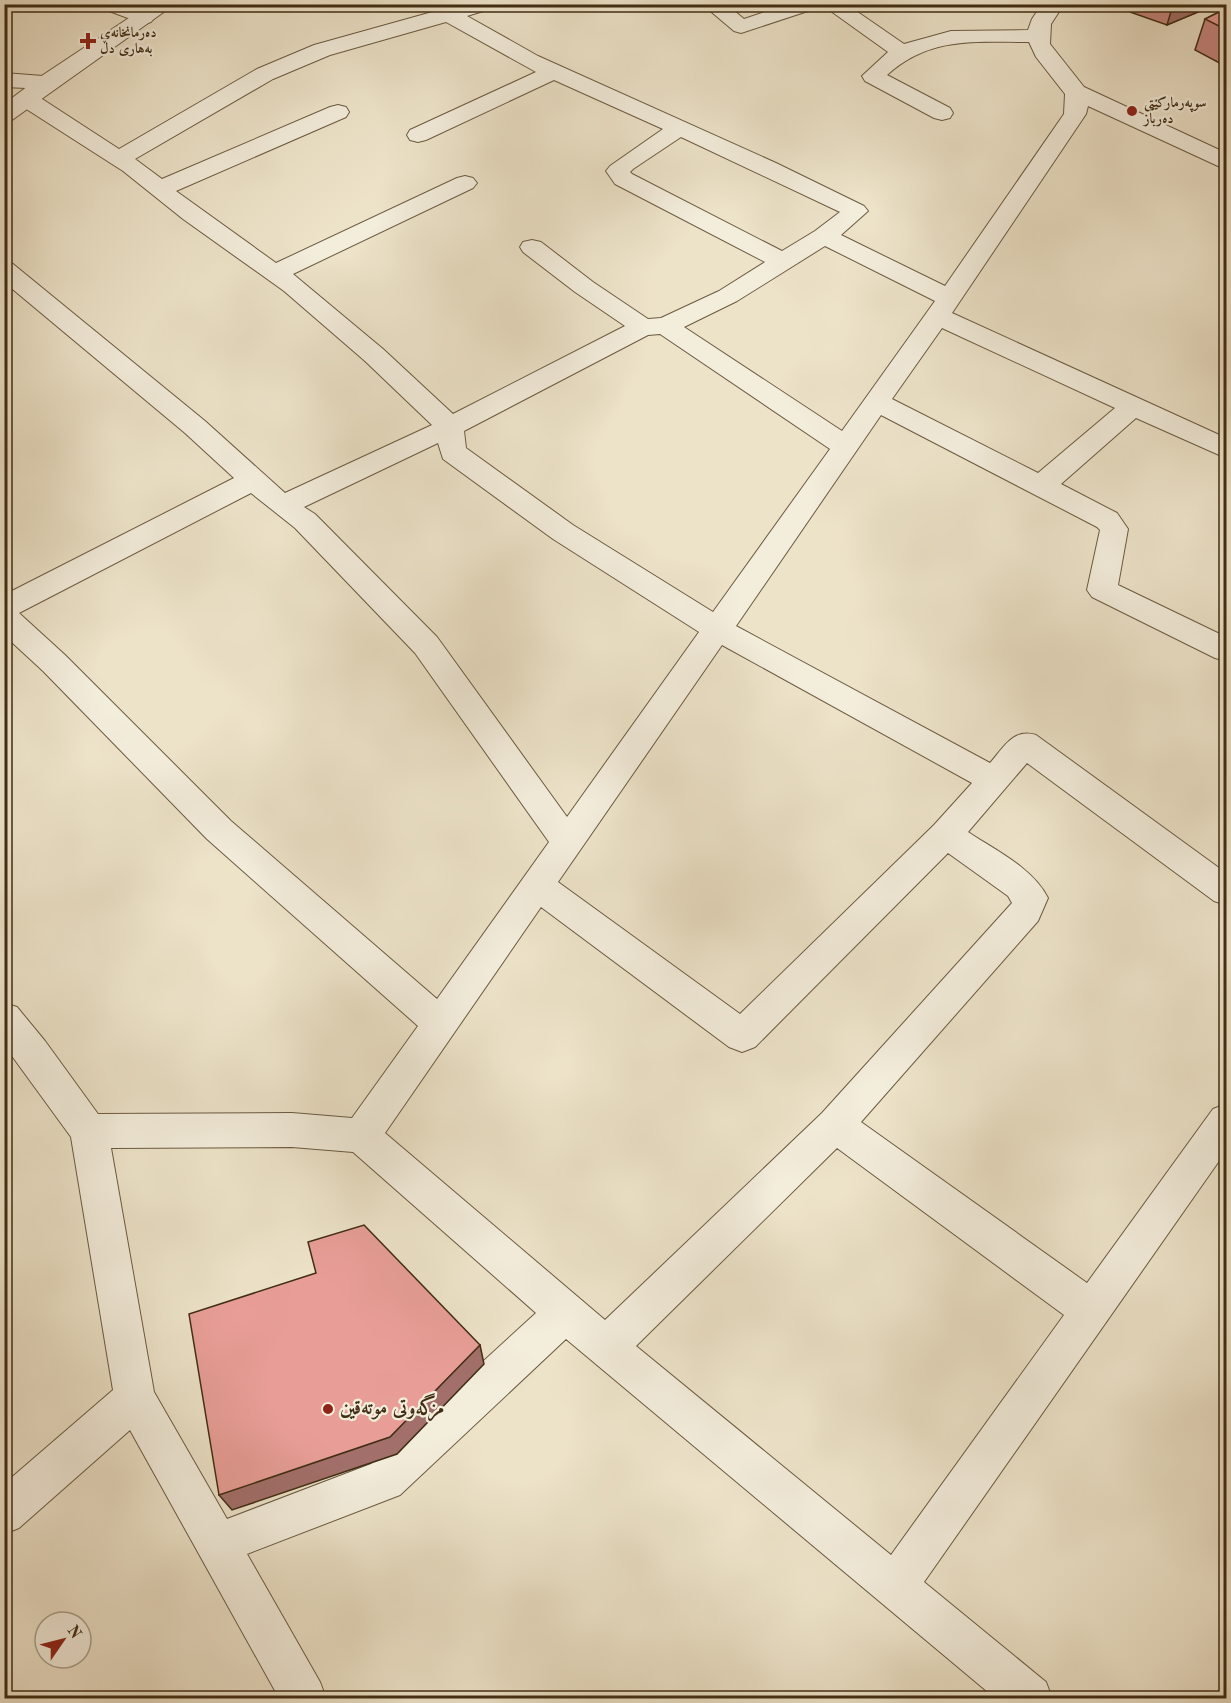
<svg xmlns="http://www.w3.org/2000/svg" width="1231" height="1703" font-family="'Old Standard TT',Amiri,serif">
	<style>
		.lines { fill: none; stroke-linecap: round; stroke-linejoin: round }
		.minor-casing { stroke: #6b5a40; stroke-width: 2 }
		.tertiary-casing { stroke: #6b5a40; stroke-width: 2 }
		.minor { fill: #f3eddc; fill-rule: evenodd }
		.tertiary { fill: #f3eddc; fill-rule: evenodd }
		.wall { fill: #c88882; stroke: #402d13; stroke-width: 1.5 }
		.shaded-wall { fill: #a26f6a; stroke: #402d13; stroke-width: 1.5 }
		.building { fill: #e89e97; stroke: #402d13; stroke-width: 1.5 }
		.poi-dot { fill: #8f2418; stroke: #f3eddc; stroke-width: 2 }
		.labels { text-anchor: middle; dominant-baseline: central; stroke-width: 4.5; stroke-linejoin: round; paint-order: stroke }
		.far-poi-label { font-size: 14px; font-weight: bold; fill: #402d13; stroke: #f3eddc; text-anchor: start }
		.near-poi-label { font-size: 20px; font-weight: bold; fill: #402d13; stroke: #f3eddc; text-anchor: start }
	</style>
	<rect width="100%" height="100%" fill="#ede3c9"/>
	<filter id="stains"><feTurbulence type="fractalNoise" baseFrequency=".00333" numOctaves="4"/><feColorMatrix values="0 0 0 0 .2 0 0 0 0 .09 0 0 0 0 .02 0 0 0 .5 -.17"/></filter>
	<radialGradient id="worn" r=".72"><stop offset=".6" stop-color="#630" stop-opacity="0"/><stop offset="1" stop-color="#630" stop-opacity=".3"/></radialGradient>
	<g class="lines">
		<defs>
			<g id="minor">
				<path d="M4,4H15L11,9L4,11Z"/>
				<path d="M98,4C115,4 143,2 154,18L151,22L144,24L101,8Z"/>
				<path d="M461,4H496L493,8L467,16L538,56L776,163L864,206L868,211L841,235L945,286L1064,114L1065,94L1036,57L1029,42C975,42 930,36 887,75L950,108L953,113L950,118L942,120L934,118L865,81L862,76L888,52L821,4H846L904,44L951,31L1028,30L1032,19L1042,4H1064L1051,24L1050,44L1084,87L1226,153V168L1218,166L1088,106L1086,114L952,313L1226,438V458L1136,418L1061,484L1117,513L1128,529L1118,585L1226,637V661L1215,658L1092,597L1087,590L1100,530L1097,527L881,415L736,626L990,763C1004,747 1013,728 1036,735L1226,873V905L1214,901L1027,763L968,832C995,850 1033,868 1048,898L1038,921L861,1122L1087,1283L1213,1109L1226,1104V1151L924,1582L1046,1682L1052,1698H995L566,1339L400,1495L247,1554L320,1682L326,1698H279L130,1430L19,1528L4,1534V1484L113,1390L71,1137L4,1045V1003L17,1007L45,1041L98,1114L292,1113L352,1118L418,1026L207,839L43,671L4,635V595L234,478L185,433L4,282V262L13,264L205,421L285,493L432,425L365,361L284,291L183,219L123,171L20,105L17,100L20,95L28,93L36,95L119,149L257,69L314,45ZM446,22L536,72L410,130L407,135L410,140L418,142L426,140L554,80L663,129L610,166L606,171L615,184L765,262L719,291L661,318L648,319L593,282L541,242L532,240L523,242L520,247L523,252L575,292L625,326L453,414L383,349L293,274L473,188L477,183L473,178L465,176L457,178L276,263L176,191L346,117L349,112L346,107L338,105L330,107L162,179L135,159L273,79L330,55ZM681,137L840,212L815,231L782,251L632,174L630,172L633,169ZM825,246L935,301L842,431L684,327L737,301ZM942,328L1115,408L1038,473L892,399ZM660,334L830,449L713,612L573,525L466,448L464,431L648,335ZM438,443L443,459L553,539L699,632L567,817L437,637L315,514L304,507ZM251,493L295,528L415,653L549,842L437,999L231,821L65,655L19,613ZM722,645L972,783L934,825L740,1014L558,882ZM948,853L1008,896L1012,903L822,1113L605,1320L385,1133L541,907L729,1047L742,1052L755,1047ZM292,1147L353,1152L536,1313L371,1464L227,1519L154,1392L111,1148ZM837,1148L1064,1315L891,1555L636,1346Z"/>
				<path d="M702,4H726L744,19L788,4H820L817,8L741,33L734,31Z"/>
				<path d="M4,73L56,77L59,82L56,87L48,89L4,87Z"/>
			</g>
			<path id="tertiary" d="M150,4H175L12,120L4,122V104L40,77Z"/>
		</defs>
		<use href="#minor" class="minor-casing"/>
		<use href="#tertiary" class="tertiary-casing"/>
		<use href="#minor" class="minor"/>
		<use href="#tertiary" class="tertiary"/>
	</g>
	<g class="wall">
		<path d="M1132,4H1211L1210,7L1167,25L1130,12Z"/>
		<path d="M1227,8V67L1195,50L1205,19Z"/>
	</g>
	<g class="shaded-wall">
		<path d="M1180,4H1211L1210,7L1167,25L1172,8Z"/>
		<path d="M480,1345L484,1364L397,1454L232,1510L219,1495Z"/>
	</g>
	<g class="building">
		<path d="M1162,4H1180L1172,8Z"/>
		<path d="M1227,8V30L1205,19Z"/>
		<path d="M364,1225L480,1345L390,1437L219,1495L189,1314L316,1273L308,1242Z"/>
	</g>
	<g class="poi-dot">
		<path d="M85 32h6v6h6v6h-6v6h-6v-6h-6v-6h6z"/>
		<circle cx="1132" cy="111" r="6"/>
		<circle cx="328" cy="1409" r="6"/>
	</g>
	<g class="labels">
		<g class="far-poi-label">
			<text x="100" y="33">دەرمانخانەی<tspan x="100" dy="16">بەهاری دڵ</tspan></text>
			<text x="1144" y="103">سوپەرمارکێتی<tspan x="1144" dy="16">دەرباز</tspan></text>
		</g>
		<g class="near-poi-label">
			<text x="340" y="1409">مزگەوتی موتەقین</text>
		</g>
	</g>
	<rect width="1231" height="1703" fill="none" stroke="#ede3c9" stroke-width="24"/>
	<rect x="6" y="6" width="1219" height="1691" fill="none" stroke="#402d13" stroke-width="3"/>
	<rect x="12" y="12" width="1207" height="1679" fill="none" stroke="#402d13" stroke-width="1.5"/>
	<g transform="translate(63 1640) rotate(55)"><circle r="28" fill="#f3eddc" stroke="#aba08c" stroke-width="1.5"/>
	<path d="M0-4.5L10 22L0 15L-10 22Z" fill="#8f2418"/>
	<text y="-9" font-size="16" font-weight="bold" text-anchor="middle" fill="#402d13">N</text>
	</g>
	<rect width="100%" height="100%" filter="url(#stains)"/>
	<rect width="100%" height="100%" fill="url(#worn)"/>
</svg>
